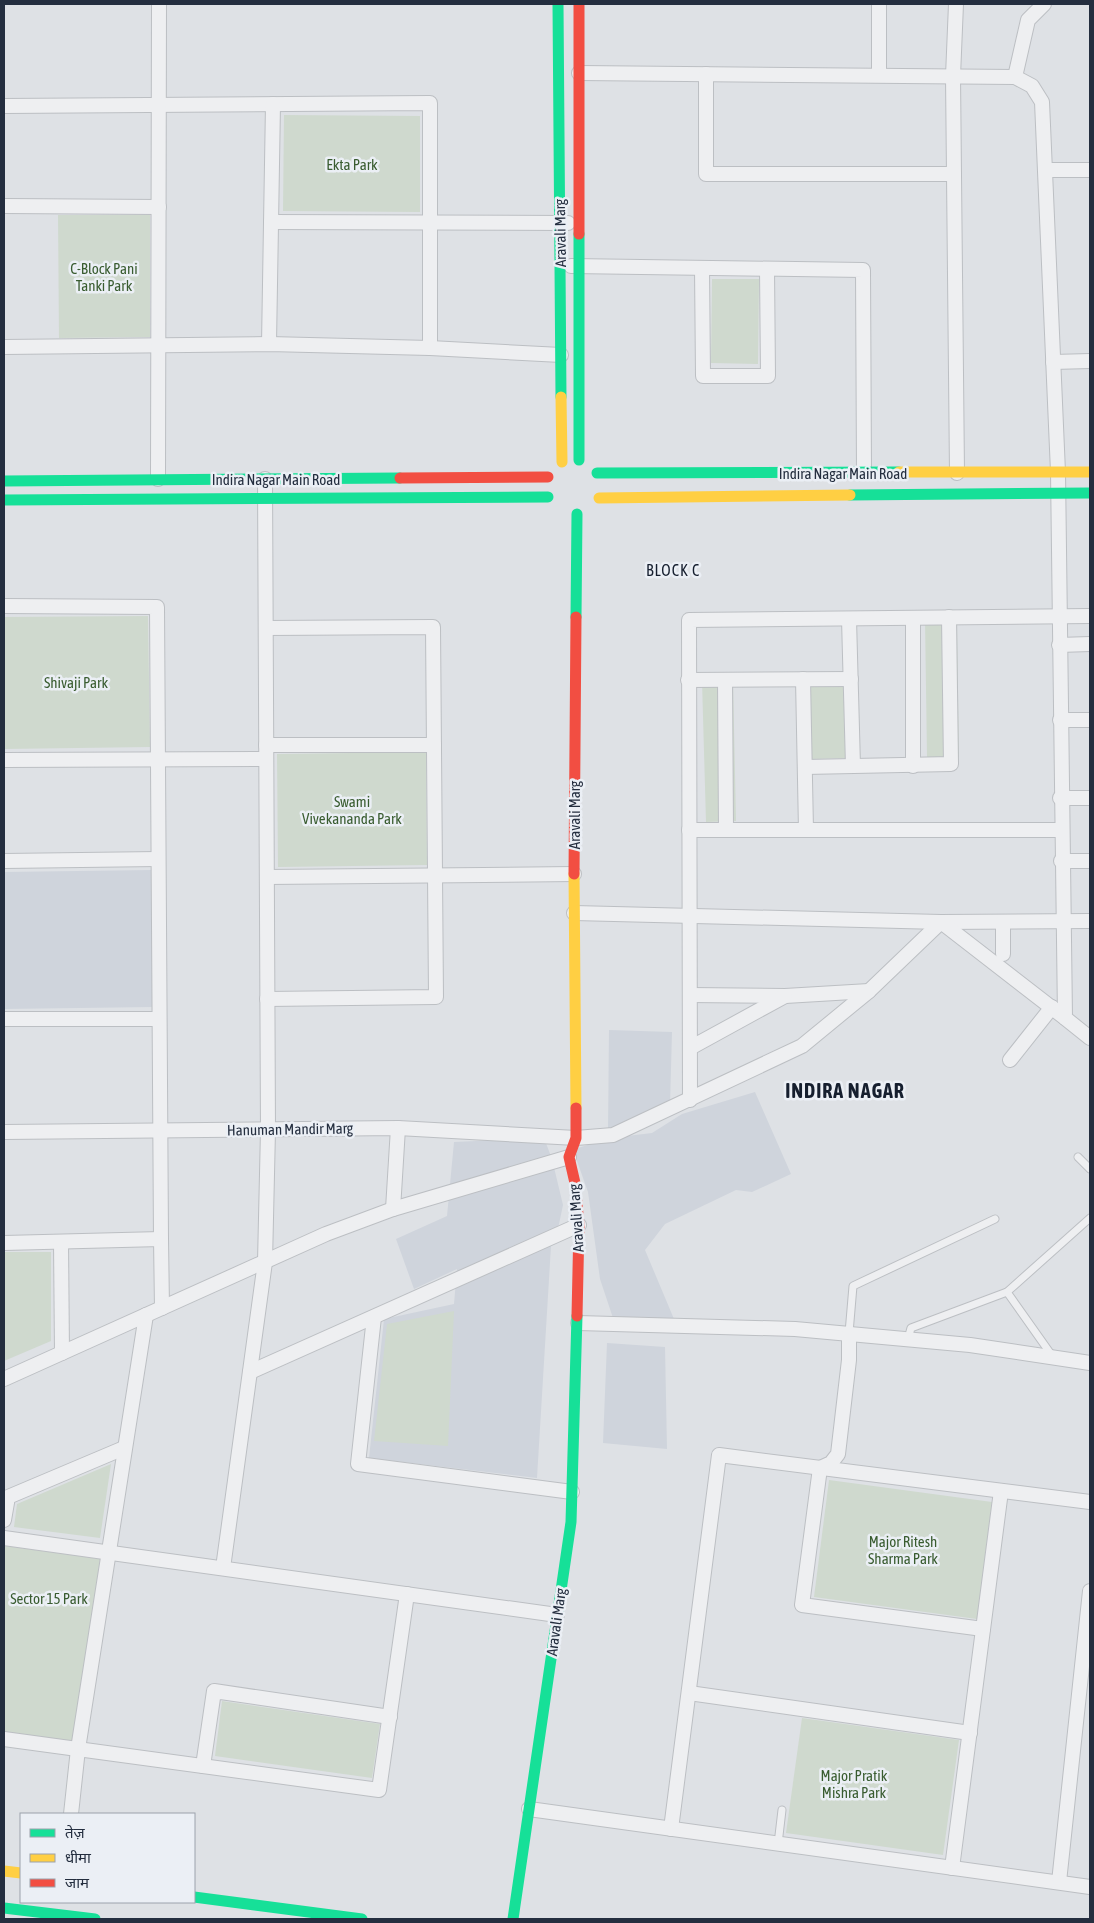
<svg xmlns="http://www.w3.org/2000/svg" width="1094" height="1923" font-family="'Asap Condensed','Noto Sans Devanagari',sans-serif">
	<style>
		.built { fill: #cfd4dc }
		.green { fill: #cfd9ce }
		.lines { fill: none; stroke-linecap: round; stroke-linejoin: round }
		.lane-casing { stroke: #bcbfc3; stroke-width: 9 }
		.street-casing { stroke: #bcbfc3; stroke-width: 16 }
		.lane { stroke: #eeeff1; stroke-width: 7 }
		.street { stroke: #eeeff1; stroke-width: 14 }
		.fast { stroke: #16e098; stroke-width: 11 }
		.slow { stroke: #ffcf43; stroke-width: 11 }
		.jam { stroke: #f24e42; stroke-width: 11 }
		.labels { text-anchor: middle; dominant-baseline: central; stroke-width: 5; stroke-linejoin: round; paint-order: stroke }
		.park-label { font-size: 15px; fill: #395c30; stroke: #ebeff5 }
		.street-label { font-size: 15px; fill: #242e3f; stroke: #ebeff5 }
		.neighbourhood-label { font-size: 16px; letter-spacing: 1px; fill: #161f2f; stroke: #ebeff5 }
		.district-label { font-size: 20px; font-weight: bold; letter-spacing: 1px; fill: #161f2f; stroke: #ebeff5 }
	</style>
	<rect width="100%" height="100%" fill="#dee1e5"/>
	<g class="built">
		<path d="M152,870L153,1007L4,1009V872Z"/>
		<path d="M609,1030L672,1032L670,1105L608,1131Z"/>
		<path d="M755,1092L791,1174L752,1192L736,1190L665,1224L645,1250L674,1319L613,1318L600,1279L588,1192L577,1161L575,1149L621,1134L627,1136L652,1133L682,1114Z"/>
		<path d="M544,1138L552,1159L563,1205L559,1224L551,1246L537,1478L369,1458L384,1319L454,1304L457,1269L414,1289L396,1239L447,1216L454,1142Z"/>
		<path d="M607,1343L665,1347L667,1449L603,1443Z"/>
	</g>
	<g class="green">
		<path d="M284,115L420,116V212L283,211Z"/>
		<path d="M58,215H150V337L59,338Z"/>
		<path d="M712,279H759L758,364L711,363Z"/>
		<path d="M148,616L150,747L4,749V617Z"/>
		<path d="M925,619H957L959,757H927Z"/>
		<path d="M851,680L853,758L810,759L808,681Z"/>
		<path d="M702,681H733L736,821L706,822Z"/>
		<path d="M426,752L427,865L278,867L277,754Z"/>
		<path d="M4,1252H51V1341L4,1361Z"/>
		<path d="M454,1311L448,1446L374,1441L387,1324Z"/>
		<path d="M111,1464L100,1538L14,1527L17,1504Z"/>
		<path d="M829,1480L992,1502L977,1619L814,1597Z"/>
		<path d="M5,1546L100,1559L74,1741L4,1733Z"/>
		<path d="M222,1701L380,1724L372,1778L215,1756Z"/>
		<path d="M802,1718L959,1740L943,1855L786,1833Z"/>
	</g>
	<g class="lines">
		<defs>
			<g id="lane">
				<path d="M1078,1157L1090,1169"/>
				<path d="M1007,1292L1053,1357"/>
				<path d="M849,1333L853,1286L995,1219"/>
				<path d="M908,1339L911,1328L1007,1292L1090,1218"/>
				<path d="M778,1844L782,1810"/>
			</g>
			<g id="street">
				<path d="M879,4V75"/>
				<path d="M956,4L953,76L957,473"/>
				<path d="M579,73L1015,77L1032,86L1042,102L1058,472L1065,1018L1090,1038"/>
				<path d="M706,74V174H954"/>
				<path d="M1015,77L1028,20L1044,4"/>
				<path d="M4,106L430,103V348"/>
				<path d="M1046,170H1090"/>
				<path d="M4,206L159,207"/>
				<path d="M271,222L568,223"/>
				<path d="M571,266L863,270L864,473"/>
				<path d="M702,268L703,376H768L767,269"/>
				<path d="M269,344L273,104"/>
				<path d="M4,347L269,344L430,348L561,355"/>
				<path d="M1053,362L1090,361"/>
				<path d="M158,479L159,4"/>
				<path d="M4,606L157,607L161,1239"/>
				<path d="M849,619L853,766"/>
				<path d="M266,628L433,627L436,997L267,999"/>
				<path d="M1059,645L1090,644"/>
				<path d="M803,679L806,830"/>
				<path d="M688,680L851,679"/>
				<path d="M725,680L726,830"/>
				<path d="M1060,720H1090"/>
				<path d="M266,745H434"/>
				<path d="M4,760L266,759"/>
				<path d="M913,766V618"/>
				<path d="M805,767L951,764L949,617"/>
				<path d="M1060,798H1090"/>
				<path d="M689,830H1061"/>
				<path d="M4,861L158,859"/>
				<path d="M1061,861H1090"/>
				<path d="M267,877L574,874"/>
				<path d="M574,913L941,922L1090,921"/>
				<path d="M1003,922V954"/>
				<path d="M690,995L785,996L869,991"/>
				<path d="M4,1019H159"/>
				<path d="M690,1048L785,996"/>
				<path d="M1010,1060L1052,1007"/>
				<path d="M690,1100L689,620L1090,616"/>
				<path d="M4,1132L398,1128L576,1138L613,1135L802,1046L869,991L941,922L1065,1018"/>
				<path d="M393,1209L398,1128"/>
				<path d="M61,1242L62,1353"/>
				<path d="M4,1243L161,1239L162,1308"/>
				<path d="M374,1317L358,1464L572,1492"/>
				<path d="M578,1323L795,1329L970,1345L1090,1363"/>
				<path d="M849,1333V1360L838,1454L831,1463L820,1468L802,1605L983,1629"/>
				<path d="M250,1372L579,1225"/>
				<path d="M4,1379L326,1234L393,1209L569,1157"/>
				<path d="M4,1520L8,1497L124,1448"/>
				<path d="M4,1538L557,1615"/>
				<path d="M223,1568L265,1262L268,1130L265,479"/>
				<path d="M689,1693L970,1733"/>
				<path d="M4,1739L379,1790L407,1594"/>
				<path d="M203,1766L214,1691L390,1717"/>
				<path d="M529,1809L1090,1887"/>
				<path d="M71,1814L78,1749L146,1315"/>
				<path d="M671,1829L719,1455L1090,1502"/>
				<path d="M952,1868L1001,1491"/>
				<path d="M1059,1882L1090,1591"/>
			</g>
		</defs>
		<use href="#lane" class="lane-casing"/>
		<use href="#street" class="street-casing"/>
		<use href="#lane" class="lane"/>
		<use href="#street" class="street"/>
		<g class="fast">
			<path d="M558,4L561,397"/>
			<path d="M579,234V460"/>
			<path d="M597,473L899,472"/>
			<path d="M4,481L400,478"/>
			<path d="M850,495L1090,493"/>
			<path d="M4,500L548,497"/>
			<path d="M576,617L577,514"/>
			<path d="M194,1897L362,1919"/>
			<path d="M4,1908L95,1919"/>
			<path d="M513,1919L571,1522L577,1316"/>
		</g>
		<g class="slow">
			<path d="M561,397L562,462"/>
			<path d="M899,472H1090"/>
			<path d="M599,498L850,495"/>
			<path d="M574,874L576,1108"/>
			<path d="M4,1871L21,1873"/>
		</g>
		<g class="jam">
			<path d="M579,4V234"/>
			<path d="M400,478L548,477"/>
			<path d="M574,874L576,617"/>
			<path d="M576,1108V1138L569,1157L575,1183L579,1225L577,1316"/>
		</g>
	</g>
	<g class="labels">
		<g class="park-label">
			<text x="352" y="164">Ekta Park</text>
			<text x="104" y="268">C-Block Pani<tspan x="104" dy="17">Tanki Park</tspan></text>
			<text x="76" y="682">Shivaji Park</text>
			<text x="352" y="801">Swami<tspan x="352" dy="17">Vivekananda Park</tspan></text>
			<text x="903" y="1541">Major Ritesh<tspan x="903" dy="17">Sharma Park</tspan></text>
			<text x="49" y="1598">Sector 15 Park</text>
			<text x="854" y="1775">Major Pratik<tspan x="854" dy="17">Mishra Park</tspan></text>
		</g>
		<g class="street-label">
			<text transform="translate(560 233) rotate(-91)">Aravali Marg</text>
			<text x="843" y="473">Indira Nagar Main Road</text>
			<text x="276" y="479">Indira Nagar Main Road</text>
			<text transform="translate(574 815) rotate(-90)">Aravali Marg</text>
			<text transform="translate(290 1129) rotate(-1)">Hanuman Mandir Marg</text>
			<text transform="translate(576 1218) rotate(-94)">Aravali Marg</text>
			<text transform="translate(556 1622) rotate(-82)">Aravali Marg</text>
		</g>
		<g class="neighbourhood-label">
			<text x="673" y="570">BLOCK C</text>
		</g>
		<g class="district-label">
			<text x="845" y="1090">INDIRA NAGAR</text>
		</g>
	</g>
	<rect width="1094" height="1923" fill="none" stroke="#242e3f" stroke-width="10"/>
	<rect x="20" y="1813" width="175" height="90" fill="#ebeff5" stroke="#9ba2ac"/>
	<rect x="30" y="1829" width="25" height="8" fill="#16e098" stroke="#9ba2ac"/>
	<text x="65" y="1838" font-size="15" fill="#242e3f">तेज़</text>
	<rect x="30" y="1854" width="25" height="8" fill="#ffcf43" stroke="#9ba2ac"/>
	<text x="65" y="1863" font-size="15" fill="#242e3f">धीमा</text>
	<rect x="30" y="1879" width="25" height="8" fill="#f24e42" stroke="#9ba2ac"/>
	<text x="65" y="1888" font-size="15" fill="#242e3f">जाम</text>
</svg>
